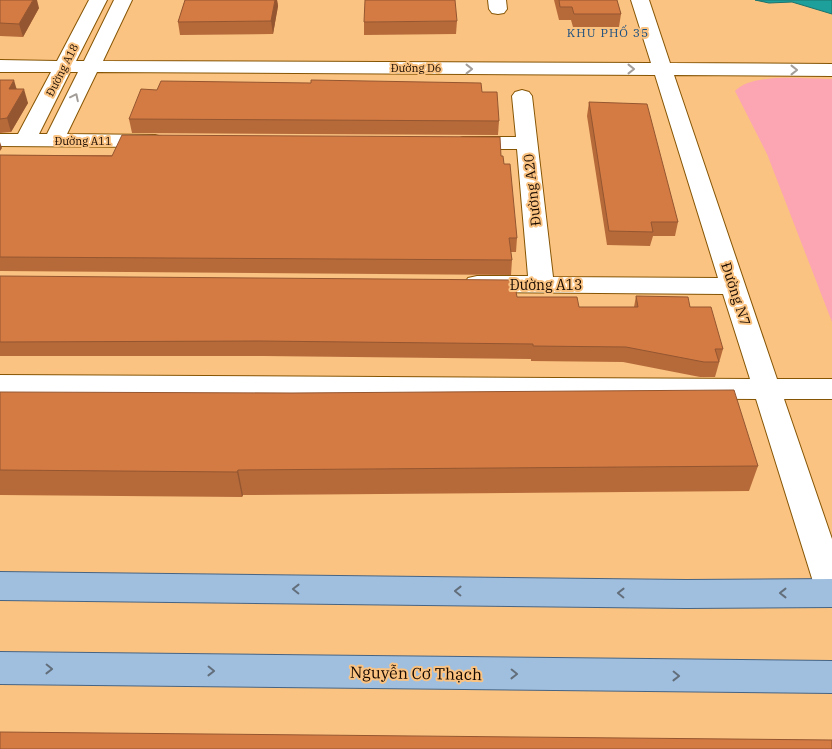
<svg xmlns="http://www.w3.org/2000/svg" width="832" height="749" font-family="'IBM Plex Serif',serif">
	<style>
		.green { fill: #fba6b2 }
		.water { fill: #1da09b; stroke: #1c736c }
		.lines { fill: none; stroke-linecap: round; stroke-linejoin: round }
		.minor-casing { stroke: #865504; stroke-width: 2 }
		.major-casing { stroke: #476483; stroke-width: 2 }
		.minor { fill: #fff; fill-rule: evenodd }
		.major { fill: #a0bfdf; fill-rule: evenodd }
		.wall { fill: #b66a3a }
		.shaded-wall { fill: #945630 }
		.building { fill: #d47b44; stroke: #945630 }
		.oneway { stroke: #a39d99 }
		.oneway2 { stroke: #636e7b }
		.labels { text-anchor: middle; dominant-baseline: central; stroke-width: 4; stroke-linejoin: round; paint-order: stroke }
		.far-street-label { font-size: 11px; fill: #190a00; stroke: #fbc381 }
		.far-neighbourhood-label { font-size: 12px; letter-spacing: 1px; fill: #1a4f81; stroke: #fbc381 }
		.street-label { font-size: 14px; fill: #190a00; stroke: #fbc381 }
		.near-street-label { font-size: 16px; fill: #190a00; stroke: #fbc381 }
	</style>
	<rect width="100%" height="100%" fill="#fbc381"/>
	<path class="green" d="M832,79V322L767,154L735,91C752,72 807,79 832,79Z"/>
	<path class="water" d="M755,0H832V14L792,2L769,3Z"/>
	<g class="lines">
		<defs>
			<g id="minor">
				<path d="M89,0H107L76,61H84L114,0H132L103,61L651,63L631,0H649L670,63L832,64V76L674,75L777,379H832V399H784L832,539V602L820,598L815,588L756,399L0,395V375L750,379L723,294L477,292L468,290L464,284L468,278L477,276H528L517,149H463L456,147L452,143L456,139L463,137H516L512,96L515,92L522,90L529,92L532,96L553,277L718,278L655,75L97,72L67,134L155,135L162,137L166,141L162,145L155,147L0,146V134H18L51,72H0V60L57,61ZM70,72H78L47,134H39Z"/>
				<path d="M488,0H506L507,9L504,13L498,14L492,13L489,9Z"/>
			</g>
			<g id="major">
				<path d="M0,572L686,580L832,579V607L686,608L0,600Z"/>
				<path d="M0,652L832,661V693L0,684Z"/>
			</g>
		</defs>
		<use href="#minor" class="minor-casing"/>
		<use href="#major" class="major-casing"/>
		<use href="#minor" class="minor"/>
		<use href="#major" class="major"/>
	</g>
	<g class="wall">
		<path d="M0,0L39,8L23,37L0,36Z"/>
		<path d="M185,0H277L278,6L273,34L180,35L178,22Z"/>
		<path d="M554,0H617L621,14L619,27H573L571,20H559Z"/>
		<path d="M457,21L456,34L364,35V22Z"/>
		<path d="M0,80L17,89L28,103L11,132L0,133Z"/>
		<path d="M482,92L499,121L498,135L132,133L129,119Z"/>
		<path d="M589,102L678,222L675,236H653L650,246L607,245L587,116Z"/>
		<path d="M0,155L501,156L517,238L516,252H511L512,260L511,275L0,271Z"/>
		<path d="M0,276L517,297L579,307H634L636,296L690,307L723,349L715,377H700L623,362L531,361V359L263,356H0Z"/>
		<path d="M0,392L758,466L749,491L243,495L242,497L0,495Z"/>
	</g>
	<g class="shaded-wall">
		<path d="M33,0H37L39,8L23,37L19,24Z"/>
		<path d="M275,0H277L278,6L273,34L271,21Z"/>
		<path d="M14,80L18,94L9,89Z"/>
		<path d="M24,89L28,103L11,132L7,118Z"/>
		<path d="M0,142L2,148L0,151Z"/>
		<path d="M238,470L243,495L242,497L237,472Z"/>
	</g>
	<g class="building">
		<path d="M0,0H33L19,24L0,23Z"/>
		<path d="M185,0H275L271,21L178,22Z"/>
		<path d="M365,0H455L457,21L364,22Z"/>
		<path d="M559,0H617L621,14H574L572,7H560Z"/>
		<path d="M0,80H14L9,89H24L7,118L0,119Z"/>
		<path d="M311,80L481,83L482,92H497L499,121L129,119L141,89L157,90L161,81L311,83Z"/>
		<path d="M589,102L647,104L678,222H651L653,232L609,231Z"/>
		<path d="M122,135L500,137L501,156H503L504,164H510L517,238H509L512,260L0,257V155L112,156Z"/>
		<path d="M0,276L514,280L517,297H577L579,307H638L636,296L688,297L690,307H711L723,349H715L719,362H704L626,347L533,346V344L260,341L0,342Z"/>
		<path d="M734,390L758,466L238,470L237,472L0,470V392L292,393Z"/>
		<path d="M0,732L832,740V749H0Z"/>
	</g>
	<defs><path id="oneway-chevron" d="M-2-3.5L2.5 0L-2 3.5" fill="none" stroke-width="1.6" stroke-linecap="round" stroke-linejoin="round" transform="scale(1.25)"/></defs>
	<g class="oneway">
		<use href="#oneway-chevron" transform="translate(469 69)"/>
		<use href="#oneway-chevron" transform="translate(631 69)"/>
		<use href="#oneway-chevron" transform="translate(794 70)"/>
		<use href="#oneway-chevron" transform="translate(75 97) rotate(-64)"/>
	</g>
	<g class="oneway2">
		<use href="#oneway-chevron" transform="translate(296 589) rotate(-179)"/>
		<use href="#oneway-chevron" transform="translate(458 591) rotate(-179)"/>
		<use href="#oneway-chevron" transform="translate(621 593) rotate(-179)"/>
		<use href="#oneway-chevron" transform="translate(783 593) rotate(180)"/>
		<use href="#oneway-chevron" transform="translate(49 669) rotate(1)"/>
		<use href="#oneway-chevron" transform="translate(211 671) rotate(1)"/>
		<use href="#oneway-chevron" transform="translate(514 674) rotate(1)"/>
		<use href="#oneway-chevron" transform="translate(676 676) rotate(1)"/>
	</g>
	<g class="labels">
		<g class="far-street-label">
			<text x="416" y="68">Đường D6</text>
			<text transform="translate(62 70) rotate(-63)">Đường A18</text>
			<text x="83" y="141">Đường A11</text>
		</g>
		<g class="far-neighbourhood-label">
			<text x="608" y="32">KHU PHỐ 35</text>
		</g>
		<g class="street-label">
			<text transform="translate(532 190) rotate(-96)">Đường A20</text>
			<text x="546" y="285">Đường A13</text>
			<text transform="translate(736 294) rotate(72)">Đường N7</text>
		</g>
		<g class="near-street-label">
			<text transform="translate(416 673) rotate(1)">Nguyễn Cơ Thạch</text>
		</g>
	</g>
</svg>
